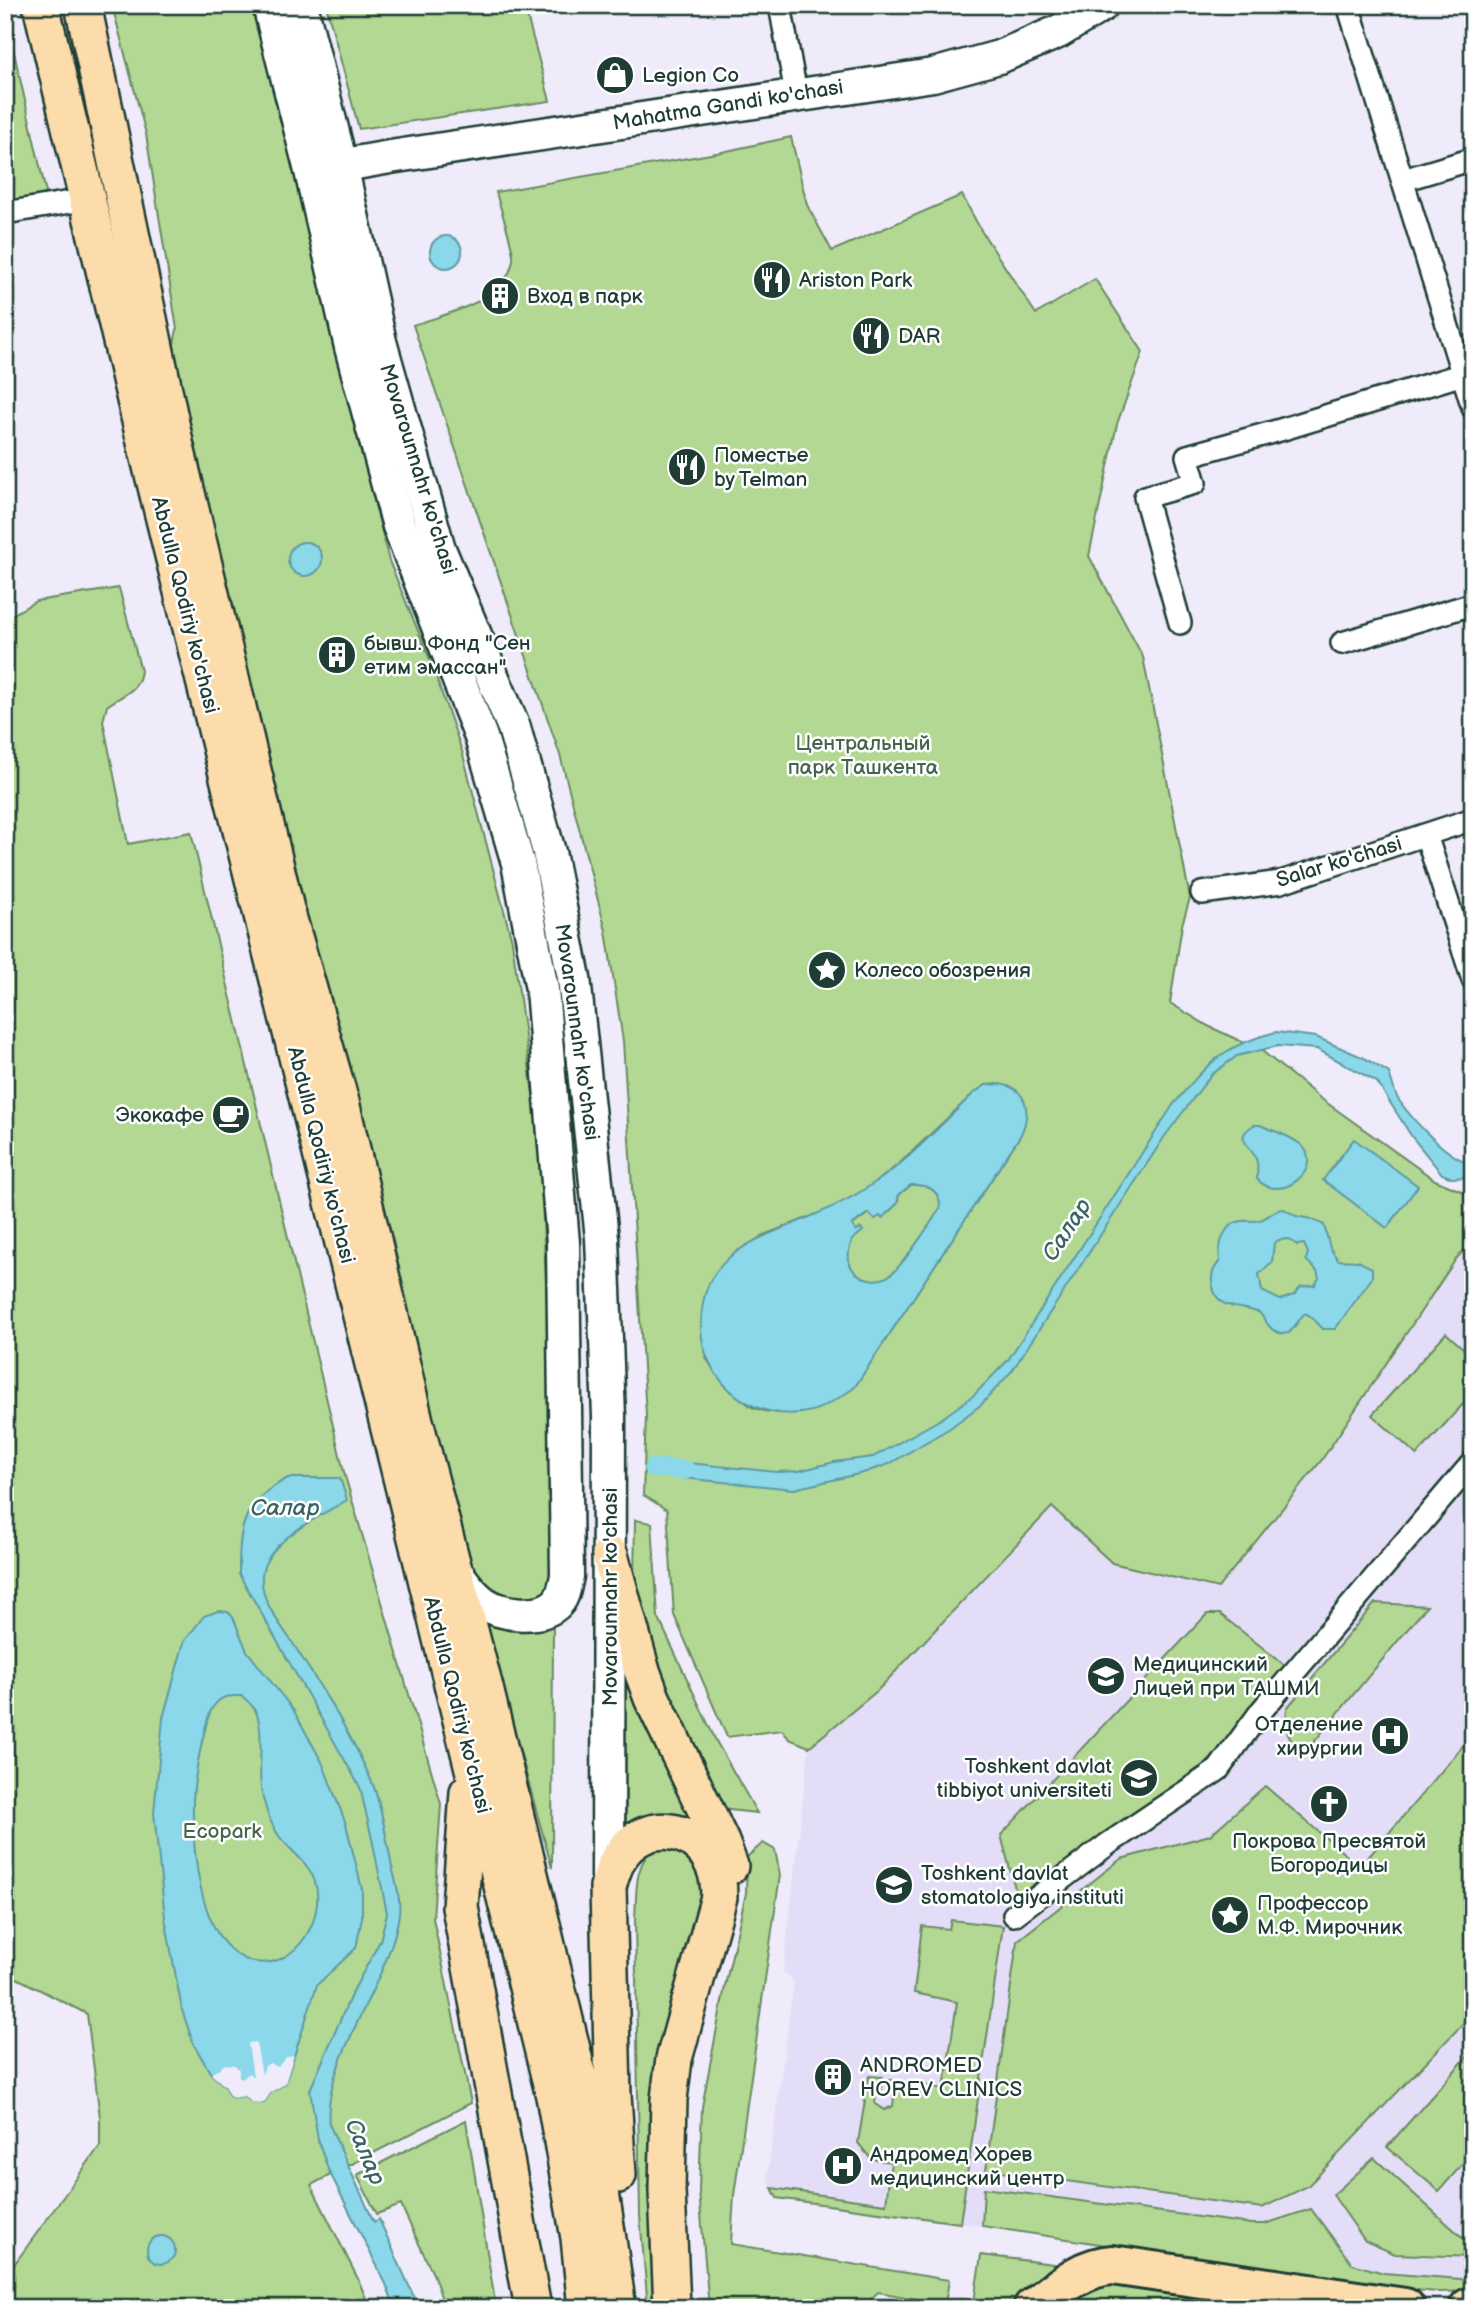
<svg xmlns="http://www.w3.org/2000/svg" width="1478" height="2313" font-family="'Balsamiq Sans',sans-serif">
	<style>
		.built { fill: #e4ddf7 }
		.green { fill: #b3d893; stroke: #698a64; stroke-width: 2; fill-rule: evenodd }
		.water { fill: #8ad8e9; stroke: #5f9aa1; stroke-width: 2; fill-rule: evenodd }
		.pier { fill: #efebfa }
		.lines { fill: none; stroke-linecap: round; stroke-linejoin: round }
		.canal { stroke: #8ad8e9; stroke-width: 19 }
		.street-casing { stroke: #1f3d34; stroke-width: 26 }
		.secondary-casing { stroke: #1f3d34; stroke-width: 37 }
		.primary-casing { stroke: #1f3d34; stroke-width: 40 }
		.highway-casing { stroke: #1f3d34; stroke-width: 44 }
		.street { stroke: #fff; stroke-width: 21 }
		.secondary { stroke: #fff; stroke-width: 32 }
		.primary { stroke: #fddcac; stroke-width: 35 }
		.highway { stroke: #fddcac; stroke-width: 38 }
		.labels { text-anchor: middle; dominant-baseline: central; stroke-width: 5; stroke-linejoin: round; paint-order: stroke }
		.poi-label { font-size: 21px; fill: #1f3d34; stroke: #fff; text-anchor: start }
		.street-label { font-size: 21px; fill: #1f3d34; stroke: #fff }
		.park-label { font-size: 21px; fill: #44644c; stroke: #fff }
		.water-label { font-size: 23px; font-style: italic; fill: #3a6461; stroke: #fff }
	</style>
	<rect width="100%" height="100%" fill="#efebfa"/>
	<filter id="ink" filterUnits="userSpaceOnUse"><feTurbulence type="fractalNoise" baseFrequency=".0143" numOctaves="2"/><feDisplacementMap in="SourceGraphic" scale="14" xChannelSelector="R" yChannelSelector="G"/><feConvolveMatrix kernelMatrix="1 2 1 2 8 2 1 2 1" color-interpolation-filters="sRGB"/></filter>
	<g filter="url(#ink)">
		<path class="built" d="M1473,1240V2291L1438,2292L1388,2288L970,2224L777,2198L767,2179L794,1981L783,1972L809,1747L877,1691L1052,1507L1113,1563L1218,1588L1321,1461L1456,1259Z"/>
		<g class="green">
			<path d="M112,5H253L389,561L429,657L462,751L512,941L539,1138L547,1303L551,1594L547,1598L517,1600L493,1588L473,1572L313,962L170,365L177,329L146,134Z"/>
			<path d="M326,5H524L550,101L359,129Z"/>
			<path d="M5,13L47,197L5,203Z"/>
			<path d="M791,137L807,205L832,251L962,195L982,232L1036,314L1095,279L1143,352L1117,424L1089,556L1143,657L1190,898L1182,925L1170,1003L1208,1026L1262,1051L1320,1098L1435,1180L1473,1196V1240L1456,1259L1321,1461L1218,1588L1112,1563L1052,1507L877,1691L809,1747L789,1739L782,1730L727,1737L674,1615L667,1510L643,1495L646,1415L623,1041L606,931L560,755L413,325C446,314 507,301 513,260C515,249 499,205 496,192L722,152ZM986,1085L1020,1136L854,1388L779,1413L764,1411L752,1407L727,1388L706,1358L732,1255L764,1235L840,1205L873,1185L901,1162L974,1093Z"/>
			<path d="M119,588L141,671C138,693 122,694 107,706L103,721L128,844L191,832L345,1476L441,1804L433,1918L471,2103L311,2185L358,2279L370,2308H5V2277L100,2146V2117L87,2014L5,1972V619L36,601Z"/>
			<path d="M911,1185C927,1184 941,1190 941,1208C931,1224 904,1264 891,1275C878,1285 854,1279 849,1263C846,1252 851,1241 856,1231L851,1226L869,1213L875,1219L880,1215L882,1218L897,1204L899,1195Z"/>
			<path d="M1446,1333L1473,1357V1393L1417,1455L1372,1415Z"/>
			<path d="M635,1520L652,1523L658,1617L716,1741L757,1813L720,1809L651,1665L634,1585Z"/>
			<path d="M1375,1603L1427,1606L1300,1759L1285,1727L1287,1708Z"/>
			<path d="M480,1605L553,1620L552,1868Z"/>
			<path d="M1207,1614H1220L1287,1667L1211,1759L1017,1896L1001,1835Z"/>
			<path d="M623,1678L699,1831L626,1832Z"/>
			<path d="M1473,1734V2013L1308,2186L1262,2208L986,2170L1017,1941L1121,1859L1210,1835L1265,1786L1360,1867Z"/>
			<path d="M763,1843L775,1850L780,1875L734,2195L731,2244L949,2280L945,2304L878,2292L862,2308H709L699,2191L702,2107L725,1986L746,1893L747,1857Z"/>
			<path d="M686,1847L707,1890L661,2308H648L640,2216L635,1918C637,1895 633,1866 653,1849Z"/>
			<path d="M951,1920L1003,1926L960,2223L777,2198L772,2188L886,2204L891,2162L871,2159L858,2143L869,2076L882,2077L881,2089L876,2094L875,2104L884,2110L893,2106L894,2097L889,2090L890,2080L944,2089L957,2002L914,1993L922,1926L949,1929Z"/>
			<path d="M1473,2050V2152L1439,2191L1387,2147Z"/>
			<path d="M466,2120L496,2308H445L434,2276L401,2205L377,2214L357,2175Z"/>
			<path d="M1374,2158L1473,2247V2257L1395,2254L1365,2241L1333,2195Z"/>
			<path d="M984,2188L1251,2224H1265L1311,2209L1352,2264L1384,2273L1473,2280V2291L1438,2292L1388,2288L982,2226Z"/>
			<path d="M981,2255L1077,2267L1026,2308H973Z"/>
			<path d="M1086,2281L1332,2308H1118L1092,2302L1074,2308H1048Z"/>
		</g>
		<g class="water">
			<circle cx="446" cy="252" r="16"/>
			<circle cx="305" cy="559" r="17"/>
			<path d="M1276,1032L1316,1037L1364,1058L1389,1073C1392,1081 1394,1092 1398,1099C1411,1118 1450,1162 1473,1163V1177L1452,1178L1442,1174L1412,1137L1377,1082L1317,1049L1278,1046L1237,1056L1211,1075L1165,1136L1012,1371L982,1404L950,1428L889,1464L863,1473L794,1489L661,1476L659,1460L777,1472L799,1471L834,1462L873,1457L941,1419L974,1395L1008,1360L1173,1105C1208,1063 1222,1046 1276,1032Z"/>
			<path d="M998,1084C1028,1087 1032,1112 1020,1136L854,1388C841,1397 827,1406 812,1411C757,1425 703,1384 701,1328C701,1310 704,1288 715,1273C736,1244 770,1234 800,1221C825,1211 849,1200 871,1185C909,1161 941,1124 974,1093L986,1085ZM911,1185C927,1184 941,1190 940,1208C931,1223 903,1265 890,1275C879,1283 863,1280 854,1271C846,1262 848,1251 852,1240L863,1231L861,1228L856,1231L852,1225L868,1213L875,1219L880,1216L882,1218L897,1204L899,1194Z"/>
			<path d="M1254,1125H1260C1273,1131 1289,1135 1300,1144C1327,1166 1281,1206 1257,1179C1257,1174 1258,1167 1257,1162C1254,1146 1230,1139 1254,1125Z"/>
			<path d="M1354,1139L1418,1186L1387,1228L1323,1180Z"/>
			<path d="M1284,1209L1296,1216L1311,1219L1324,1225L1330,1248L1338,1260L1358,1261L1372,1268V1278L1335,1329H1323C1299,1304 1308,1313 1289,1333C1273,1336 1267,1324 1260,1313C1242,1305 1218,1312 1213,1287C1210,1276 1213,1269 1220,1261C1218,1246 1223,1223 1242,1221C1248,1220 1253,1222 1259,1220C1269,1218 1273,1209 1284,1209ZM1289,1239L1297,1245L1304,1244L1308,1253L1306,1260L1317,1271L1319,1278L1315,1285L1301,1287L1294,1295L1280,1300L1262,1291L1259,1274L1272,1262L1274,1243L1279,1240Z"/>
			<path d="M288,1478H340L347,1500C320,1516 266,1541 262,1575C260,1601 279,1622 292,1642C320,1686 350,1731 371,1780C381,1801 387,1843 392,1867C396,1881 401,1900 399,1914C391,1980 322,2060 329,2124L374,2222L379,2219L419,2308H395L386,2284L328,2169L318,2140L310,2090L351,1995L380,1941L387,1913L372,1839L360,1787L239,1574C239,1526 242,1502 288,1478Z"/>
			<path d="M218,1611L228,1612L233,1617L247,1651L294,1711L322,1762L346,1824L362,1889V1918L356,1948L317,1985L285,2084L271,2092L264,2103C255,2104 251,2103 245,2096L233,2098L228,2094L226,2087L211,2074L193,2043L182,2010L165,1918L154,1813L163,1718L184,1642L204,1616ZM242,1696C247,1701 253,1705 256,1712C266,1736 255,1774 264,1802C267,1813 272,1826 279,1836C291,1852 308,1861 315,1882C327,1921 290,1978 245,1959C198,1939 192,1845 193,1800C194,1781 198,1760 202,1742C206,1728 207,1708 221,1699C227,1695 235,1696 242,1696Z"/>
			<circle cx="161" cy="2250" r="14"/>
		</g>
		<path class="pier" d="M256,2042L262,2075L265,2066L270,2063L278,2067L285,2058L294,2055L285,2084L271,2092L264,2103L257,2104L251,2102L245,2096L233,2098L228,2094L226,2087L211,2074L225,2064L235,2065L239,2070V2077L242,2079L249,2073L253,2077L248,2043Z"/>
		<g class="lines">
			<path class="canal" d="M653,1468L686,1470"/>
			<defs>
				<g id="street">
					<path d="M780,5L796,94"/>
					<path d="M1348,5L1473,408"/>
					<path d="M1403,180L1473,159"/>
					<path d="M5,213L88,199"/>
					<path d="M1180,623L1145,497L1195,483L1187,456L1280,430L1473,371"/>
					<path d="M1342,643L1473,604"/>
					<path d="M1426,835L1473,980"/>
					<path d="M1202,893L1281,882L1473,819"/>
					<path d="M1014,1915L1108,1844L1218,1770L1262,1710L1473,1462"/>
				</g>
				<g id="secondary">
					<path d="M269,5L311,171L351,347L399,526L481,737L518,863L542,989L563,1243L567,1576C565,1584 564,1595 558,1602C542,1620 501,1615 484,1603C471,1594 463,1581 454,1569"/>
					<path d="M301,5L341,165L380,342L439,549L514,728L549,852L574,978L602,1238L609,1416L608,1885"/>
					<path d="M322,169L390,157L933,75L999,57L1058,32L1102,5"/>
				</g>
				<g id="primary">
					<path d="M41,5L146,446L554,2096L579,2238L586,2308"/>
					<path d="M83,5L176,447L286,909L341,1102L415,1421L485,1688L573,2053L594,2144L618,2308"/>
					<path d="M610,1555L641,1668L652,1698L721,1842L730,1866"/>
					<path d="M468,1792L460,1907L533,2308"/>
					<path d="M618,2175L613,2095L608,1887C611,1876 614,1865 620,1856C644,1819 696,1825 713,1865C718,1875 719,1886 719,1897L674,2059L669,2099L667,2190L672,2308"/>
				</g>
				<g id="highway">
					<path d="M1033,2308C1057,2290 1081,2267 1112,2265L1405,2308"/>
					<path d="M1469,2308L1473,2307"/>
				</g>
			</defs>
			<use href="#street" class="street-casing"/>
			<use href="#secondary" class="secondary-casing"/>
			<use href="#primary" class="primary-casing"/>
			<use href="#highway" class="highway-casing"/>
			<use href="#street" class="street"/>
			<use href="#secondary" class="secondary"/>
			<use href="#primary" class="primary"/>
			<use href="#highway" class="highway"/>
		</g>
	</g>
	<defs>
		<symbol id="shop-disc" viewBox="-11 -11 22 22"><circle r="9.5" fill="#1f3d34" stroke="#fff"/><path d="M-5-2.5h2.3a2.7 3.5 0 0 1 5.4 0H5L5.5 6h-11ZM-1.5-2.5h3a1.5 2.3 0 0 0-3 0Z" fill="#fff"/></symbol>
		<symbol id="restaurant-disc" viewBox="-11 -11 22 22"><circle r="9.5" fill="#1f3d34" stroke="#fff"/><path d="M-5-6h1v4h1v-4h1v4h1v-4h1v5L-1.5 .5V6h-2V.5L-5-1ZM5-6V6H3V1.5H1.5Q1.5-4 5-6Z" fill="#fff"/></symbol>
		<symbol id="building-disc" viewBox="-11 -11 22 22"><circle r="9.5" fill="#1f3d34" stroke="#fff"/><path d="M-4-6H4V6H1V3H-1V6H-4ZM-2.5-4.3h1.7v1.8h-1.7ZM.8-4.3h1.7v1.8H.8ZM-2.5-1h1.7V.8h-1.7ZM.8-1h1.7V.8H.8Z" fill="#fff"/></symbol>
		<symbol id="sight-disc" viewBox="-11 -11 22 22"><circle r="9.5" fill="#1f3d34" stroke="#fff"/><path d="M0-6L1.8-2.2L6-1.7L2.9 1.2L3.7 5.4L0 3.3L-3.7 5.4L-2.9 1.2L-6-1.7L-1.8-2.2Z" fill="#fff"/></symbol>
		<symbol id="cafe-disc" viewBox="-11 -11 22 22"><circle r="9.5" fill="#1f3d34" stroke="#fff"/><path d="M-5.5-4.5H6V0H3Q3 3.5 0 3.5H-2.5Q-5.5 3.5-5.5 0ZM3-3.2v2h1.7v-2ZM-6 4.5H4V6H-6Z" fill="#fff"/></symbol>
		<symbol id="university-disc" viewBox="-11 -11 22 22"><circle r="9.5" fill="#1f3d34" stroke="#fff"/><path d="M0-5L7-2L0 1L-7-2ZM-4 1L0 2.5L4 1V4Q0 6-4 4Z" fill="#fff"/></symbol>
		<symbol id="hospital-disc" viewBox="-11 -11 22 22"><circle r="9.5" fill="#1f3d34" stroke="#fff"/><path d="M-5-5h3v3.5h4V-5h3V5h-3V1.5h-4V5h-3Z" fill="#fff"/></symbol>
		<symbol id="church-disc" viewBox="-11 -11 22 22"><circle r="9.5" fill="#1f3d34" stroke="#fff"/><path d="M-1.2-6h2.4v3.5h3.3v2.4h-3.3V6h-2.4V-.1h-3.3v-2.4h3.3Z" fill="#fff"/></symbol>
	</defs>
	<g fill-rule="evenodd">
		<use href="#shop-disc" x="593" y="53" width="44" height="44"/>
		<use href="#restaurant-disc" x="750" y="258" width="44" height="44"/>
		<use href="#building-disc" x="478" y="274" width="44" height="44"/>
		<use href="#restaurant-disc" x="849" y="314" width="44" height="44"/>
		<use href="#restaurant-disc" x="665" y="445" width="44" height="44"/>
		<use href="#building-disc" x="315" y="633" width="44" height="44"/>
		<use href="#sight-disc" x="805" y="948" width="44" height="44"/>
		<use href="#cafe-disc" x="209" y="1093" width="44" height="44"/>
		<use href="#university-disc" x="1084" y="1654" width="44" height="44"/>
		<use href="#hospital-disc" x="1368" y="1714" width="44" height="44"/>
		<use href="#university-disc" x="1117" y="1756" width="44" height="44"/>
		<use href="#church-disc" x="1307" y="1782" width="44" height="44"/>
		<use href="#university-disc" x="872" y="1863" width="44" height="44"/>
		<use href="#sight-disc" x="1208" y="1893" width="44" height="44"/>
		<use href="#building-disc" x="811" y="2055" width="44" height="44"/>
		<use href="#hospital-disc" x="821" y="2144" width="44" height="44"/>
	</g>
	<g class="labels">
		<g class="poi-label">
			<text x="642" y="75">Legion Co</text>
			<text x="799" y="280">Ariston Park</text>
			<text x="527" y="296">Вход в парк</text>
			<text x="898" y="336">DAR</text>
			<text x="714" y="455">Поместье<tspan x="714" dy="24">by Telman</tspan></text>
			<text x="364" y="643">бывш. Фонд "Сен<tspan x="364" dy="24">етим эмассан"</tspan></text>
			<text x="854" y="970">Колесо обозрения</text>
			<text x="204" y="1115" text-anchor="end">Экокафе</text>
			<text x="1133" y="1664">Медицинский<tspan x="1133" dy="24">Лицей при ТАШМИ</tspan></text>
			<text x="1363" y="1724" text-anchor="end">Отделение<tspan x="1363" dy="24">хирургии</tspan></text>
			<text x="1112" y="1766" text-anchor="end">Toshkent davlat<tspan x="1112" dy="24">tibbiyot universiteti</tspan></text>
			<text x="1329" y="1841" text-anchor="middle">Покрова Пресвятой<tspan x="1329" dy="24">Богородицы</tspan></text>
			<text x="921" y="1873">Toshkent davlat<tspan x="921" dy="24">stomatologiya instituti</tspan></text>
			<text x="1257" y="1903">Профессор<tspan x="1257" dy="24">М.Ф. Мирочник</tspan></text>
			<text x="860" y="2065">ANDROMED<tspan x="860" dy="24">HOREV CLINICS</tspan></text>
			<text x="870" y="2154">Андромед Хорев<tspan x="870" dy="24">медицинский центр</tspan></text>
		</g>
		<g class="street-label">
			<text transform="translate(728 105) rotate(-9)">Mahatma Gandi ko'chasi</text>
			<text transform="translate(418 469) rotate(73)">Movarounnahr ko'chasi</text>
			<text transform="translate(185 605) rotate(76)">Abdulla Qodiriy ko'chasi</text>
			<text transform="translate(1339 862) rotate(-17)">Salar ko'chasi</text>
			<text transform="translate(577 1032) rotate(82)">Movarounnahr ko'chasi</text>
			<text transform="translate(321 1155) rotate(76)">Abdulla Qodiriy ko'chasi</text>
			<text transform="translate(610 1597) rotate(-90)">Movarounnahr ko'chasi</text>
			<text transform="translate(457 1705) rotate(76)">Abdulla Qodiriy ko'chasi</text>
		</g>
		<g class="park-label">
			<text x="863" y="743">Центральный<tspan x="863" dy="24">парк Ташкента</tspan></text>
			<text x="222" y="1831">Ecopark</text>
		</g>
		<g class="water-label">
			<text transform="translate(1067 1230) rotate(-57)">Салар</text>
			<text x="285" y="1508">Салар</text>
			<text transform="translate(365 2152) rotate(67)">Салар</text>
		</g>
	</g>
	<rect width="1478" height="2313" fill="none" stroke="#fff" stroke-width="28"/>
	<rect x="14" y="14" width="1450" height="2285" fill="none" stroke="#1f3d34" stroke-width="2.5" filter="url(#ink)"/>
</svg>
